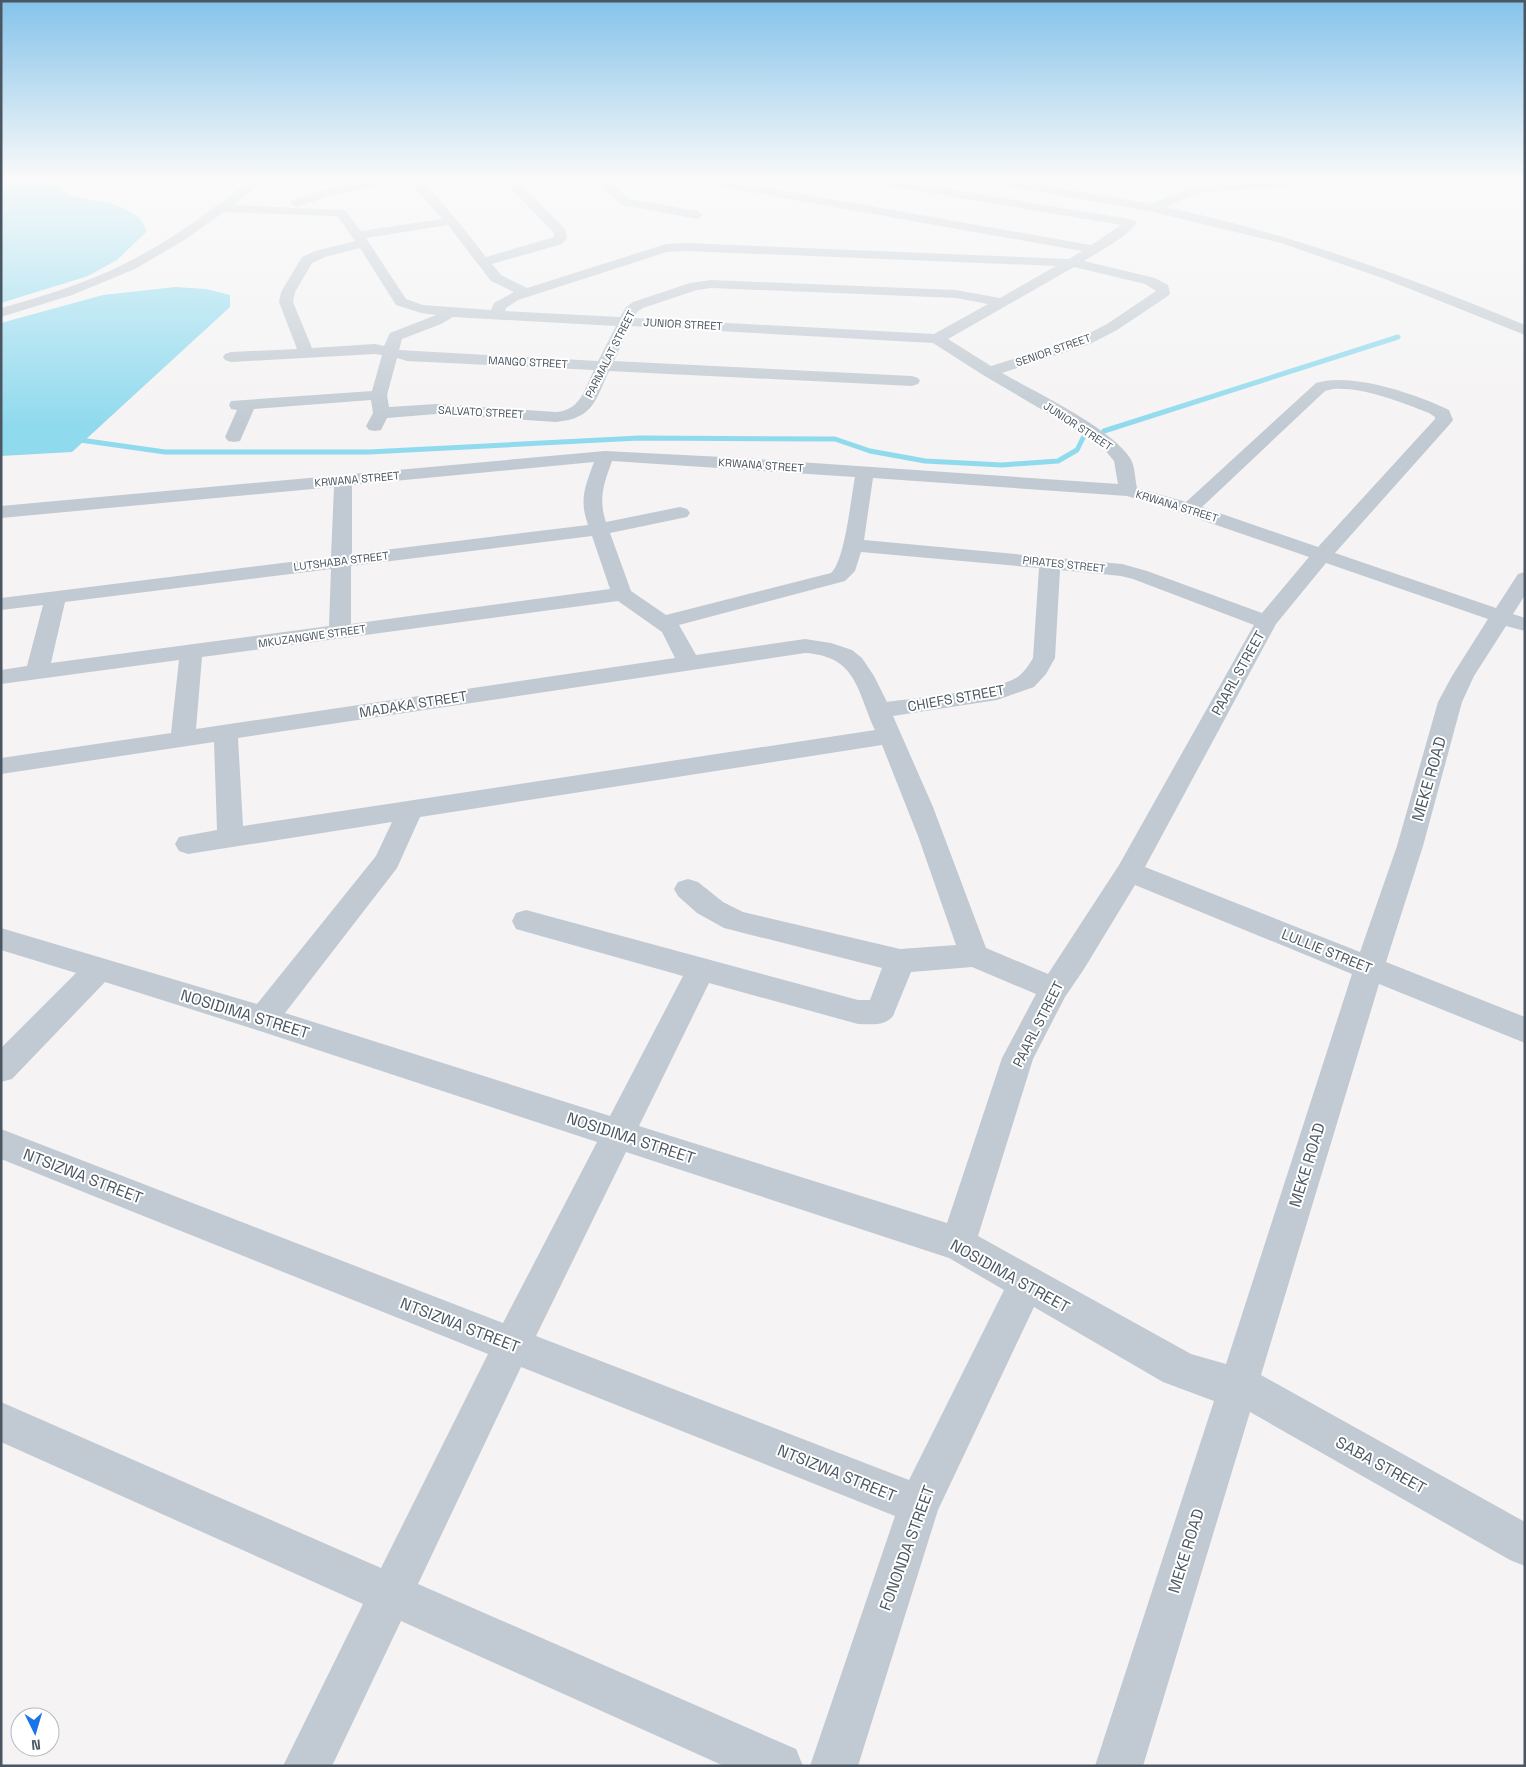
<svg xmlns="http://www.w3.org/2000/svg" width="1526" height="1767" font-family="'Space Grotesk',sans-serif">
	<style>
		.water { fill: #90daee }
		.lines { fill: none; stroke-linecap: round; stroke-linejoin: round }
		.stream { stroke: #90daee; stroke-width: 5 }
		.minor { fill: #c1cad2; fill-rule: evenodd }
		.labels { text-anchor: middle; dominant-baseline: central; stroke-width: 4; stroke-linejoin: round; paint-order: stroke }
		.far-street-label { font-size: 11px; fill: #4a5661; stroke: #fff }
		.street-label { font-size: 14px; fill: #4a5661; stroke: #fff }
		.near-street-label { font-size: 16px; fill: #4a5661; stroke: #fff }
	</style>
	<rect width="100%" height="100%" fill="#f5f3f3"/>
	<g class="water">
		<path d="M1,178H62L59,186L72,196L117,205L139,217L147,231L117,260L88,276L1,303Z"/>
		<path d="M175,287L206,289L230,295V307L72,452L1,456V323L103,295Z"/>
	</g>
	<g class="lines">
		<g class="stream">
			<path d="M1104,431L1398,337"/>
			<path d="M73,439L165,452H369L639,438L835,439L870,451L925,461L1002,465L1058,461L1077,450L1083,438"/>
		</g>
		<g class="minor">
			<path d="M253,178H266L234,205L342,210L346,211L361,231L442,219L416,189L403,180L327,197L296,207L290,203L292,200C326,189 363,178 400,178C404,178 410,177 415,178C429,182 475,243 486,257L554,237V233L501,178H513L565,229L567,238L562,244L492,264L501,275L527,288L666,244L687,243L1069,259L1082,251L688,181L683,178H711L1091,245L1121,225L859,181L854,178H883L1135,220L1137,223C1124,239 1101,250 1084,261L1155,278L1168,285L1170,293L1168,296L1117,330L1090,344L1002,373C1035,392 1111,428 1130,458C1135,465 1135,479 1137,488L1186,502L1316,383C1351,372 1416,394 1449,410L1453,420L1450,424L1335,553L1496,608L1518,574L1525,572V595L1513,614L1525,618V631L1506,626L1474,676L1462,702L1423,846L1386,962L1525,1017V1043L1379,984L1261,1375L1525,1522V1566L1510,1560L1250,1412L1143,1766H1095L1214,1401L1163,1382L1034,1307L938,1510L858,1766H810L895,1516L521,1367L418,1584L796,1749L803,1766H724L401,1621L332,1766H283L363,1604L1,1442V1402L381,1568L488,1354L1,1159V1129L503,1323L597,1142L263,1032L105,982L12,1079L1,1082V1048L76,973L1,950V928L257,1004L376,856L392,822L188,854L179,851L175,844L179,837L217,830L214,742L1,774V758L171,733L179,660L1,684V670L27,666L43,605L1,610V598L331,557L334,487L1,518V506L605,451L742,458L1118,484L1114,461L1104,449L1068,425L983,375L933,343L630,326L614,361L912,376L918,378L920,381L918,384L912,386L609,371C595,401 594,418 556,422L436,414L387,418L381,430L375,431L369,430L366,426L373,413L371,400L254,409L240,441L234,442L228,441L225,437L237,410L231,409L229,405L231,401L372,391L382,355L375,354L231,362L225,360L223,357L225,354L231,352L297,349L279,302L281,292L302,257L315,251L355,241L338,217L331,216L224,212L186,239L135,269L72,295L1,317V308C44,296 87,283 126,263C172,240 213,209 253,178ZM448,225L491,281L514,292L494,303L491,310L423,305L406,299L366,238ZM360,248L396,305L421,313L436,315L390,333L384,346L375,344L312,348L293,302L295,292L312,263L325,257ZM687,251L1056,266L1000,298L956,290L711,280L690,283L633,302L626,307L620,317L505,311L506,308L518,300L667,252ZM1074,267L1145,284L1156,291L1107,324L1080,338L991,366L948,339ZM711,288L956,298L988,304L934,334L635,318L637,312L643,308L697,290ZM453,317L616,326L598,361L399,350L402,339L441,324ZM397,358L407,361L594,370C584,390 581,410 556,412L436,404L389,407L387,395ZM1333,389C1364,387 1400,402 1429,413L1435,417V419L1318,547L1202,507L1325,391ZM612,461L855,477C851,497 845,561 831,573L666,615L631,591L610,533L687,517L690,513L687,509L680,507L606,522C598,499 604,483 612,461ZM594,462C585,487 579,499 588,525L352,554V485ZM873,478L1127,496L1161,506L1309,557L1262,613L1147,571L1122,564L864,540ZM592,536L610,589L351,624V566ZM861,552L1039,568L1033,658C1029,665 1025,671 1019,676C1001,691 914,698 887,702L874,676L862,658L852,650L831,643L805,639L696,655L679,625L845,581L855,571ZM1326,563L1488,619L1452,676L1438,702L1397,846L1360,952L1145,867L1276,624ZM331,569L329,626L51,663L65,602ZM1060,570L1121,576L1133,579L1254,625L1119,865L1048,974L986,948L933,807L893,716L997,700L1034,687L1046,674L1055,658ZM618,601L662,632L675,658L196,729L202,657ZM805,653C857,656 857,691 875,730L243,826L238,738ZM882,745L918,836L956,945L900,949L743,912L723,902L698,882L688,879L678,882L674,889L678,896L697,913L724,928L882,968L870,1000H858L526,910L516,913L512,921L516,929L683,976L610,1116L285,1013L397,868L420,817ZM1135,885L1352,974L1226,1364L1191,1354L978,1236L1033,1059L1065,997L1084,969ZM972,967L1036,994L1002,1058L947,1223L639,1126L709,983L858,1024C871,1024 884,1027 893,1016L911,972ZM626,1152L949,1258L1004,1290L909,1480L536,1336Z"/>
			<path d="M592,178H605L630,199L697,211L703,215L697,219L622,205Z"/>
			<path d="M973,178H1004L1151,204L1192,187L1219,183L1304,178H1375L1370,181L1219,191L1198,193L1165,207C1292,234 1406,276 1525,325V335L1385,279L1281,243L1149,211L978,181Z"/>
		</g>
	</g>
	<linearGradient id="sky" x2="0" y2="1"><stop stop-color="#85c3ea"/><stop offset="0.42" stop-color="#fafafa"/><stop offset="1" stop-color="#fafafa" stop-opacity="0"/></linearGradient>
	<rect width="1526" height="426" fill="url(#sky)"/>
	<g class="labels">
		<g class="far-street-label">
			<text transform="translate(683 324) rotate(3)">JUNIOR STREET</text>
			<text transform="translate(1053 350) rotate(-19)">SENIOR STREET</text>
			<text transform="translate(610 354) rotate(-63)">PARMALAT STREET</text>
			<text transform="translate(528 362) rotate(3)">MANGO STREET</text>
			<text transform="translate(481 412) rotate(3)">SALVATO STREET</text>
			<text transform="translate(1078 426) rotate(33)">JUNIOR STREET</text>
			<text transform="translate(761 465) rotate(4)">KRWANA STREET</text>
			<text transform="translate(357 479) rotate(-5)">KRWANA STREET</text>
			<text transform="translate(1177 506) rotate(17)">KRWANA STREET</text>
			<text transform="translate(341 561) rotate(-7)">LUTSHABA STREET</text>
			<text transform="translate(1064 564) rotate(6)">PIRATES STREET</text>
			<text transform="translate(312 636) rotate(-8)">MKUZANGWE STREET</text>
		</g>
		<g class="street-label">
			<text transform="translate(1238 673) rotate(-61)">PAARL STREET</text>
			<text transform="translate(956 698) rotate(-10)">CHIEFS STREET</text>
			<text transform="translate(413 704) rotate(-9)">MADAKA STREET</text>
			<text transform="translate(1327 951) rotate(22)">LULLIE STREET</text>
			<text transform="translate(1038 1024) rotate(-63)">PAARL STREET</text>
		</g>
		<g class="near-street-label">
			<text transform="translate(1429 779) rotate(-74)">MEKE ROAD</text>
			<text transform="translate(245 1014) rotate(17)">NOSIDIMA STREET</text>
			<text transform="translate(631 1138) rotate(18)">NOSIDIMA STREET</text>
			<text transform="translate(1307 1165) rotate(-73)">MEKE ROAD</text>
			<text transform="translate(83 1176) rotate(21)">NTSIZWA STREET</text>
			<text transform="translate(1010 1276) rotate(29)">NOSIDIMA STREET</text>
			<text transform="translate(460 1325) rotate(21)">NTSIZWA STREET</text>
			<text transform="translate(1381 1465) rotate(29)">SABA STREET</text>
			<text transform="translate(837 1473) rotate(22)">NTSIZWA STREET</text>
			<text transform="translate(907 1548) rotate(-70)">FONONDA STREET</text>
			<text transform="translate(1186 1551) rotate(-73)">MEKE ROAD</text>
		</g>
	</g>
	<rect width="1526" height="1767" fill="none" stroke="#4a5661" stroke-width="5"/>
	<g transform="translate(35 1732) rotate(175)"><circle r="24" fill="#ffffff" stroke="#b7bbc0"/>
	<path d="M0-4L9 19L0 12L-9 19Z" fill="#1a73e8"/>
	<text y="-8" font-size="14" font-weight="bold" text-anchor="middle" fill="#4a5661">N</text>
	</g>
</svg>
